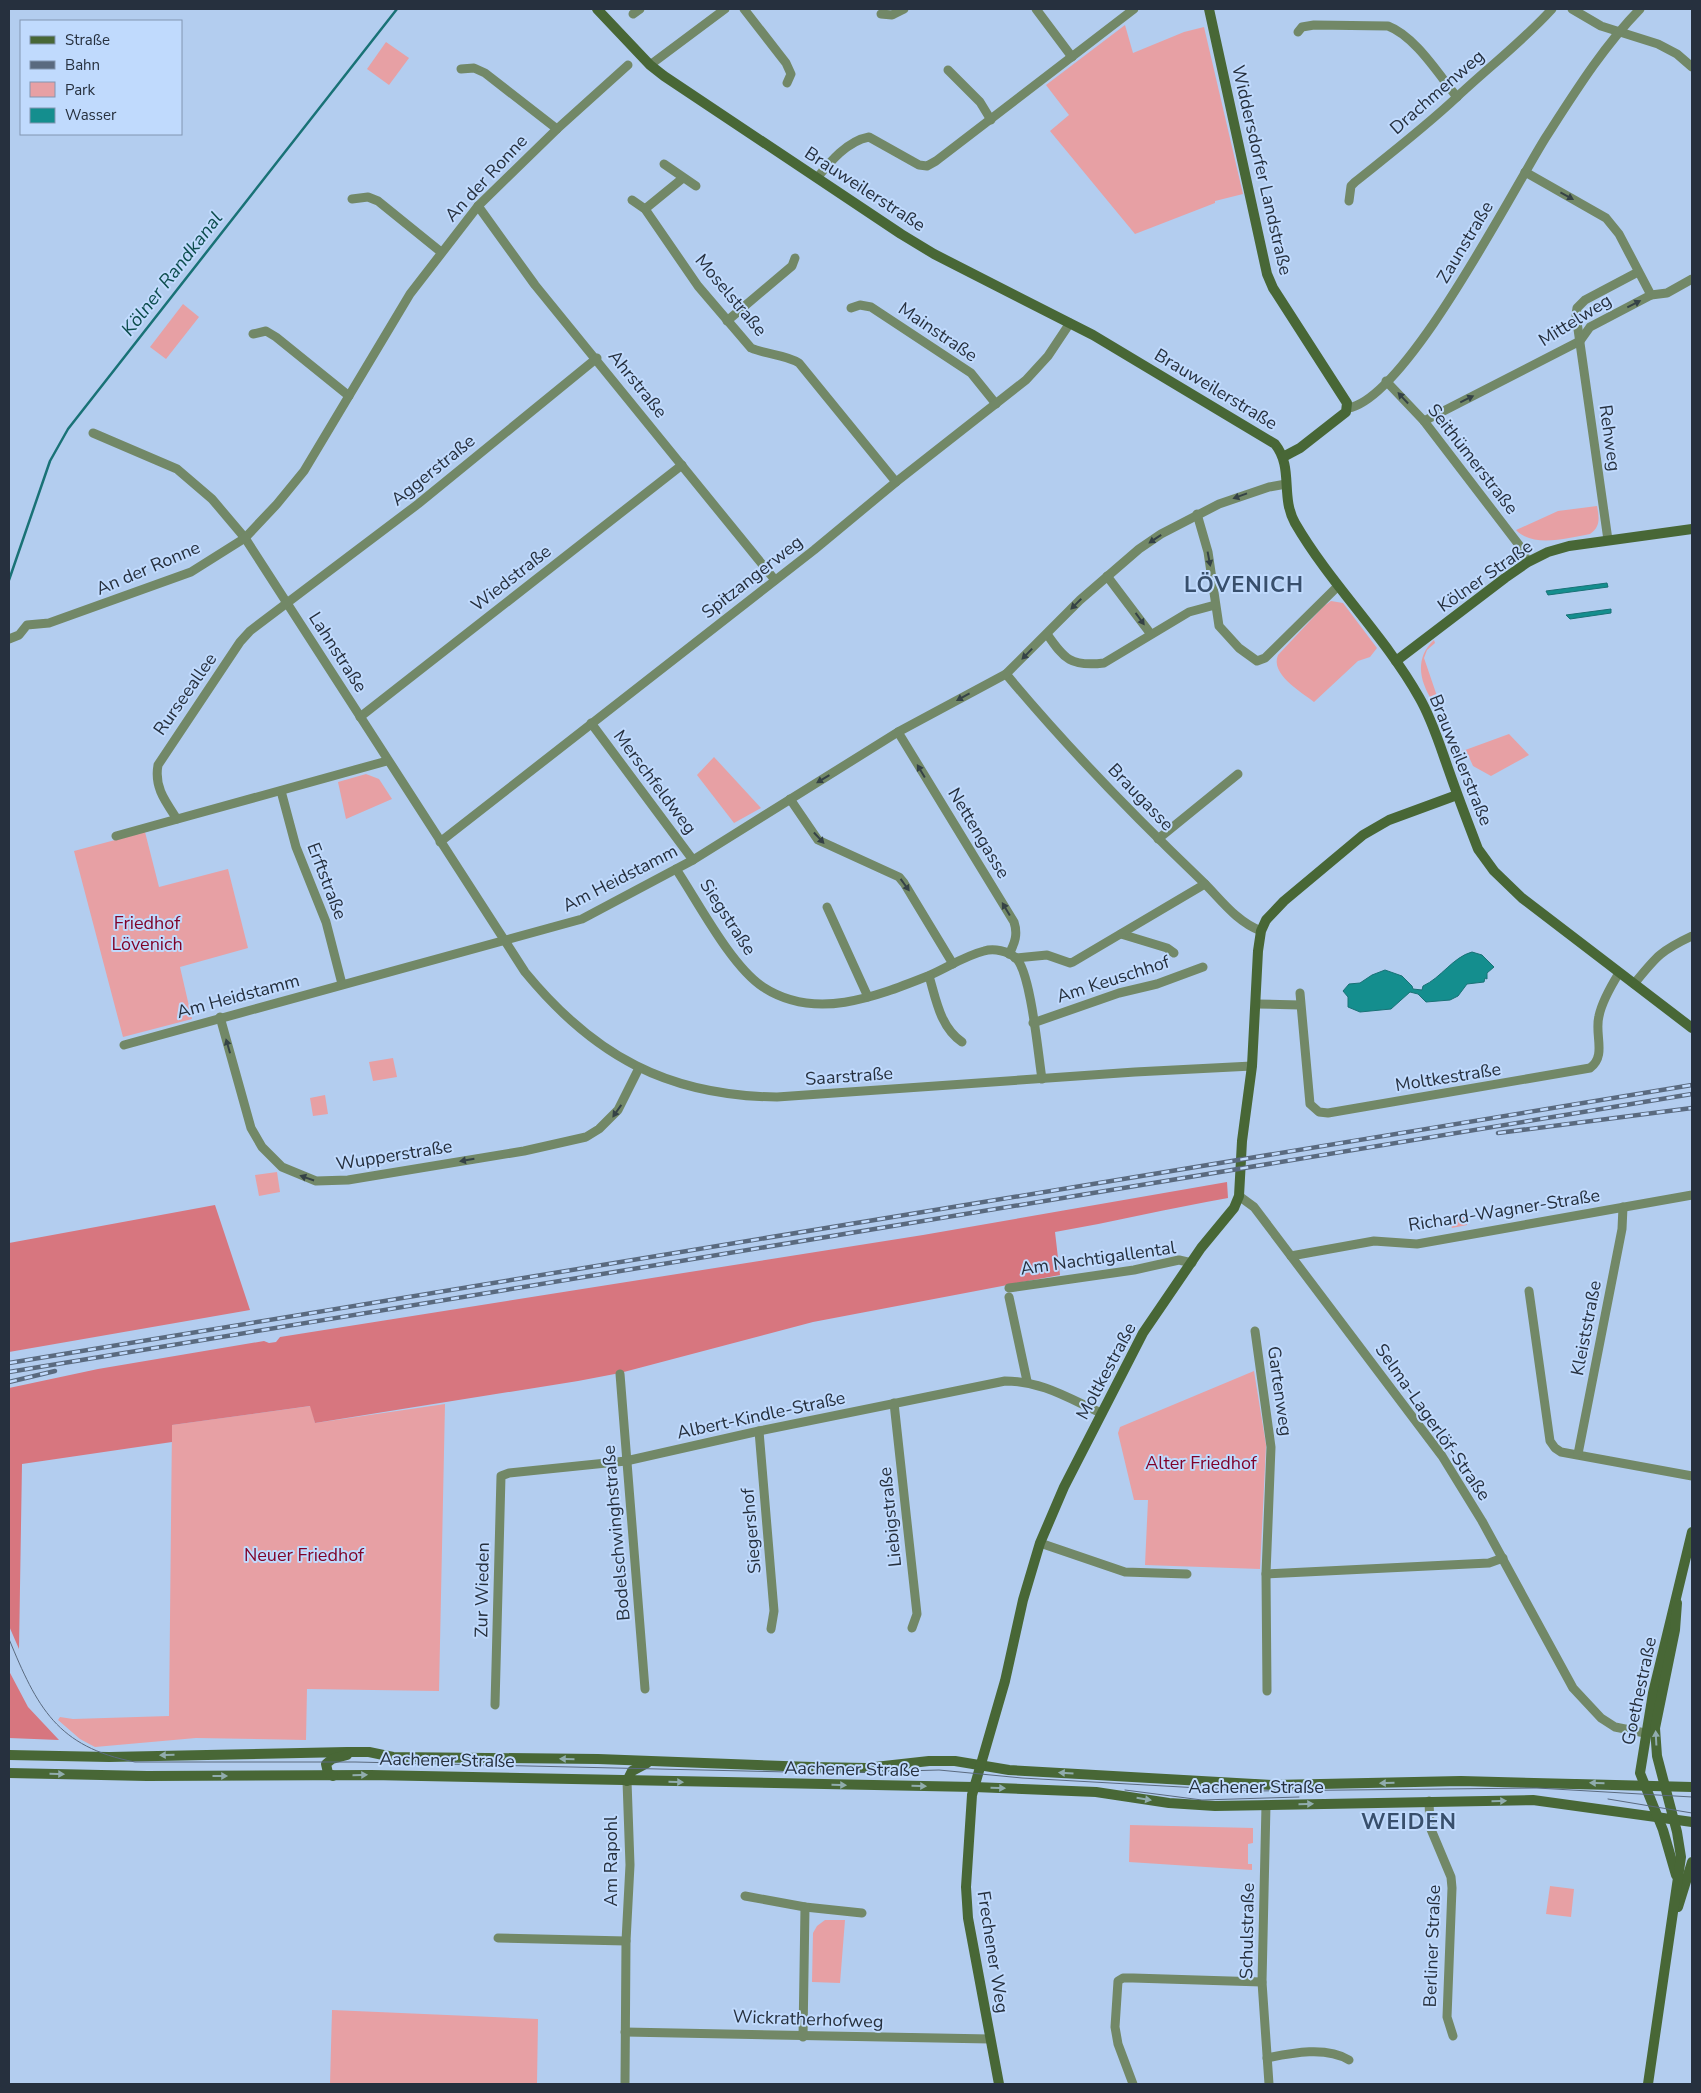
<svg xmlns="http://www.w3.org/2000/svg" width="1701" height="2093" font-family="'Nunito Sans',sans-serif">
	<style>
		.green { fill: #e7a0a4 }
		.forest { fill: #d7767f }
		.water { fill: #148e8e; stroke: #197276 }
		.lines { fill: none; stroke-linecap: round; stroke-linejoin: round }
		.stream { stroke: #197276; stroke-width: 2.5 }
		.street { stroke: #728867; stroke-width: 9 }
		.secondary { stroke: #486736; stroke-width: 10 }
		.tram { stroke: #5a6a7f; stroke-width: 1 }
		.rail-casing { stroke: #5a6a7f; stroke-width: 4.5 }
		.rail { stroke: #c0dafd; stroke-width: 2.5; stroke-dasharray: 8; stroke-linecap: butt }
		.oneway { fill: #354246 }
		.oneway2 { fill: #90acad }
		.labels { text-anchor: middle; dominant-baseline: central; stroke-width: 4; stroke-linejoin: round; paint-order: stroke }
		.street-label { font-size: 18px; fill: #26303e; stroke: #c0dafd }
		.park-label { font-size: 18px; fill: #7f0228; stroke: #c0dafd }
		.water-label { font-size: 19px; font-style: italic; fill: #0d4d4d; stroke: #c0dafd }
		.district-label { font-size: 22px; font-weight: bold; letter-spacing: 1px; fill: #384f6c; stroke: #c0dafd }
	</style>
	<rect width="100%" height="100%" fill="#b3cdef"/>
	<g class="green">
		<path d="M1125,25L1133,53L1184,32L1204,27L1243,194L1215,201V203L1135,234L1050,131L1069,115L1046,85Z"/>
		<path d="M386,42L409,58L389,85L367,69Z"/>
		<path d="M183,304L199,317L166,359L150,347Z"/>
		<path d="M1597,506C1599,517 1601,527 1590,534C1568,538 1533,548 1516,530L1558,511Z"/>
		<path d="M1331,601L1343,603L1377,648L1370,657L1358,661L1314,702C1300,691 1270,674 1278,655L1324,606Z"/>
		<path d="M1434,640L1435,643L1427,650L1424,658L1438,699L1432,700C1419,680 1415,657 1434,640Z"/>
		<path d="M1509,734L1529,755L1491,776L1473,766L1469,757L1463,759L1457,753Z"/>
		<path d="M714,757L761,808L734,823L697,775Z"/>
		<path d="M366,774L379,779L392,799L346,819L338,782Z"/>
		<path d="M145,832L159,887L228,869L248,948L180,967L192,1019L123,1037L74,851Z"/>
		<path d="M393,1058L397,1077L373,1081L369,1062Z"/>
		<path d="M325,1095L328,1114L313,1116L310,1098Z"/>
		<path d="M277,1172L280,1192L259,1196L255,1175Z"/>
		<path d="M1465,1216L1467,1225L1452,1228L1447,1219Z"/>
		<path d="M1254,1371L1266,1445L1260,1569L1145,1565L1148,1500H1134L1118,1433L1120,1427Z"/>
		<path d="M445,1404L439,1691L307,1689L306,1740L196,1738L95,1747L80,1739L58,1720L60,1717L73,1719L169,1716L172,1425L311,1406L315,1423Z"/>
		<path d="M1130,1825L1253,1828V1843L1248,1844V1864H1252V1870L1129,1862Z"/>
		<path d="M1550,1886L1574,1889L1571,1917L1546,1914Z"/>
		<path d="M825,1920H845L840,1983L812,1982L813,1933L817,1926Z"/>
		<path d="M332,2010L538,2019L537,2084H330Z"/>
	</g>
	<g class="forest">
		<path d="M1227,1182L1228,1198C1170,1208 1113,1222 1055,1232L1060,1275L813,1322L620,1373L578,1381L315,1423L310,1406L172,1425V1442L22,1464L19,1649L9,1626V1388L98,1369L264,1341L269,1343L276,1342L280,1337L923,1235Z"/>
		<path d="M215,1205L250,1310L9,1352V1243Z"/>
		<path d="M9,1671L28,1707L59,1740L9,1738Z"/>
	</g>
	<g class="water">
		<path d="M1607,583L1608,587L1548,595L1546,591Z"/>
		<path d="M1611,609V613L1570,619L1566,615Z"/>
		<path d="M1472,952L1482,955L1494,967L1487,973V979L1485,978L1484,982L1467,984L1458,996L1450,1000L1426,1002L1418,994L1410,992L1391,1009L1360,1012L1348,1007V997L1343,991L1349,984L1360,983L1372,975L1385,970L1402,976L1412,986L1413,989L1422,990L1423,986C1441,978 1453,957 1472,952Z"/>
	</g>
	<g class="lines">
		<path class="stream" d="M9,580L50,461L68,429L397,9"/>
		<g class="street">
			<path d="M744,9L786,63L791,74L787,83"/>
			<path d="M1036,9L1072,57"/>
			<path d="M1572,9L1601,26L1658,44L1677,54L1692,67"/>
			<path d="M633,14L640,9"/>
			<path d="M881,14L892,15L904,9"/>
			<path d="M1298,32L1302,27L1314,25L1388,26C1415,36 1439,75 1457,97"/>
			<path d="M650,65L725,9"/>
			<path d="M461,69L474,68L485,73L557,129"/>
			<path d="M948,70L980,102L991,120"/>
			<path d="M664,164L696,186"/>
			<path d="M1525,172L1606,218L1619,234L1651,295"/>
			<path d="M817,178C830,162 847,141 869,137L919,165L927,166L936,161L1134,9"/>
			<path d="M352,199L368,197L378,201L441,252"/>
			<path d="M632,200L645,209L698,286L751,348C767,355 784,354 799,363L896,482"/>
			<path d="M1349,201L1351,186L1355,182C1390,154 1425,127 1457,97C1489,67 1523,41 1552,9"/>
			<path d="M478,206L535,285L775,580"/>
			<path d="M645,209L683,178"/>
			<path d="M851,308L860,305L871,307L971,373L996,404"/>
			<path d="M727,321L792,266L795,258"/>
			<path d="M253,334L266,331L276,337L349,396"/>
			<path d="M1386,381L1424,421L1519,545L1528,562"/>
			<path d="M1348,408C1406,399 1512,191 1546,137C1575,92 1603,47 1640,9"/>
			<path d="M1424,421L1580,341L1590,327L1651,295L1667,293L1692,279"/>
			<path d="M93,433L177,469L212,499L245,538L525,972C594,1056 668,1096 777,1097L1135,1072L1252,1066"/>
			<path d="M1197,514L1208,552L1219,626L1239,648L1257,661L1265,658L1338,586"/>
			<path d="M1608,540L1576,315L1577,308L1585,300L1638,272"/>
			<path d="M1107,576L1150,633"/>
			<path d="M1047,634C1064,659 1071,667 1104,663L1189,612L1215,605"/>
			<path d="M9,639L19,635L27,625L49,623L191,572L245,538L277,504L304,471L410,294L478,206L557,129L628,65"/>
			<path d="M1006,674C1066,746 1133,815 1201,880C1220,898 1235,921 1261,931"/>
			<path d="M360,717L682,465"/>
			<path d="M591,723L693,860"/>
			<path d="M898,732L1014,922C1018,934 1015,943 1009,954"/>
			<path d="M281,791L296,847L326,922L342,984"/>
			<path d="M790,799L818,840L899,877L904,883L953,964"/>
			<path d="M177,819C165,801 154,787 158,765L240,642L250,631L418,504L597,358"/>
			<path d="M116,836L387,761"/>
			<path d="M1158,839L1238,774"/>
			<path d="M440,842L814,550L896,482L1026,380L1048,356L1070,323"/>
			<path d="M676,869C698,902 731,966 763,987C815,1021 875,997 928,976C947,968 964,956 984,951C994,948 1008,951 1016,958C1031,973 1038,1054 1042,1079"/>
			<path d="M827,907L868,997"/>
			<path d="M1121,934L1167,948L1174,953"/>
			<path d="M1015,958L1047,955L1070,963L1073,962L1205,884"/>
			<path d="M929,976C936,999 940,1027 962,1042"/>
			<path d="M1634,984C1656,957 1660,951 1692,936"/>
			<path d="M1300,993L1310,1104L1319,1112L1328,1113L1590,1068C1607,1056 1594,1034 1599,1016C1602,1001 1611,986 1619,973"/>
			<path d="M1256,1004L1300,1005"/>
			<path d="M220,1017L251,1128L262,1147L282,1167L316,1181L348,1180L524,1151L586,1137L599,1129L618,1110L639,1068"/>
			<path d="M1033,1023L1119,993L1157,984L1203,967"/>
			<path d="M124,1045L582,919L693,860L898,732L1006,674L1080,600L1139,549L1161,534L1219,504L1269,487L1286,484"/>
			<path d="M1239,1196L1254,1207L1442,1456L1482,1521L1573,1688L1601,1718L1615,1727L1645,1733"/>
			<path d="M1291,1256L1374,1241L1417,1244L1692,1195"/>
			<path d="M1009,1288L1134,1270L1179,1260L1192,1263"/>
			<path d="M1529,1291L1550,1441L1555,1448L1561,1452L1692,1476"/>
			<path d="M1009,1297L1027,1381"/>
			<path d="M1255,1331L1271,1447L1266,1574L1489,1563L1503,1558"/>
			<path d="M620,1374L645,1689"/>
			<path d="M894,1403L917,1614L912,1628"/>
			<path d="M759,1431L774,1611L771,1629"/>
			<path d="M1578,1454L1622,1229L1623,1207"/>
			<path d="M1040,1543L1125,1572L1187,1574"/>
			<path d="M1266,1574L1267,1691"/>
			<path d="M495,1705L501,1476L509,1473L626,1461L759,1431L1005,1381C1042,1381 1068,1398 1101,1413"/>
			<path d="M1429,1801L1430,1827L1451,1877L1452,1888L1447,2017L1453,2036"/>
			<path d="M1266,1805L1262,1982L1269,2084"/>
			<path d="M745,1896L805,1907L862,1913"/>
			<path d="M498,1938L626,1941"/>
			<path d="M625,2032L990,2039"/>
			<path d="M803,2037L805,1907"/>
			<path d="M1267,2058C1292,2053 1326,2046 1349,2060"/>
			<path d="M625,2084L626,1941L630,1865L627,1781"/>
			<path d="M1133,2084L1118,2044L1115,2027L1118,1981L1123,1978H1133L1262,1982"/>
		</g>
		<g class="secondary">
			<path d="M597,9L650,65L664,76L901,234L934,254L1093,335L1275,444C1294,468 1280,496 1295,523C1331,585 1384,635 1419,697C1432,719 1440,746 1449,771C1458,797 1468,823 1478,849L1494,871L1522,898L1692,1028"/>
			<path d="M1209,9L1267,274L1273,288L1347,403L1346,412L1300,448L1283,457"/>
			<path d="M1396,661L1505,578L1528,562L1548,552L1569,546L1692,529"/>
			<path d="M9,1755L109,1757L347,1752H369L393,1757L598,1759L812,1767L866,1768L929,1761H955L1009,1770L1274,1785L1461,1781L1692,1787"/>
			<path d="M9,1773L147,1776L371,1775L974,1787L1096,1792L1169,1803L1215,1806L1533,1800L1692,1822"/>
			<path d="M333,1776L328,1773L326,1764L332,1759L347,1755"/>
			<path d="M627,1781L632,1771L647,1763"/>
			<path d="M1676,1875L1663,1830L1640,1773L1653,1693L1692,1532"/>
			<path d="M1678,1907L1692,1862"/>
			<path d="M999,2084L968,1918L966,1887L972,1795L1005,1681L1023,1600L1040,1543L1064,1487L1143,1333L1201,1248L1234,1208L1239,1196L1242,1141L1252,1066L1258,951L1261,931L1266,920L1284,901L1363,835L1389,820L1457,795"/>
			<path d="M1648,2084L1681,1857L1677,1832L1657,1756L1655,1728L1675,1630L1677,1603"/>
		</g>
		<g class="tram">
			<path d="M9,1639C37,1707 57,1747 135,1762H355L832,1773L939,1770L1022,1778L1253,1791L1537,1788L1692,1797"/>
			<path d="M1125,1790L1202,1800L1299,1797"/>
			<path d="M1608,1799L1692,1813"/>
		</g>
		<defs>
			<g id="rail">
				<path d="M1498,1133L1692,1108"/>
				<path d="M9,1363L1692,1085"/>
				<path d="M9,1372L1692,1094"/>
				<path d="M9,1382L55,1371"/>
			</g>
		</defs>
		<use href="#rail" class="rail-casing"/>
		<use href="#rail" class="rail"/>
	</g>
	<defs><path id="oneway-solid" d="M-6-.8H1V-3.2L6.5 0L1 3.2V.8H-6Z" transform="scale(1.25)"/></defs>
	<g class="oneway">
		<use href="#oneway-solid" transform="translate(1567 196) rotate(29)"/>
		<use href="#oneway-solid" transform="translate(1634 304) rotate(-27)"/>
		<use href="#oneway-solid" transform="translate(1403 398) rotate(-133)"/>
		<use href="#oneway-solid" transform="translate(1467 399) rotate(-26)"/>
		<use href="#oneway-solid" transform="translate(1240 496) rotate(160)"/>
		<use href="#oneway-solid" transform="translate(1155 539) rotate(146)"/>
		<use href="#oneway-solid" transform="translate(1209 559) rotate(79)"/>
		<use href="#oneway-solid" transform="translate(1076 604) rotate(135)"/>
		<use href="#oneway-solid" transform="translate(1140 619) rotate(54)"/>
		<use href="#oneway-solid" transform="translate(1027 654) rotate(134)"/>
		<use href="#oneway-solid" transform="translate(963 697) rotate(151)"/>
		<use href="#oneway-solid" transform="translate(921 771) rotate(-121)"/>
		<use href="#oneway-solid" transform="translate(823 779) rotate(149)"/>
		<use href="#oneway-solid" transform="translate(819 838) rotate(47)"/>
		<use href="#oneway-solid" transform="translate(905 885) rotate(54)"/>
		<use href="#oneway-solid" transform="translate(1006 909) rotate(-121)"/>
		<use href="#oneway-solid" transform="translate(228 1046) rotate(-106)"/>
		<use href="#oneway-solid" transform="translate(617 1111) rotate(125)"/>
		<use href="#oneway-solid" transform="translate(467 1160) rotate(170)"/>
		<use href="#oneway-solid" transform="translate(307 1178) rotate(-161)"/>
	</g>
	<g class="oneway2">
		<use href="#oneway-solid" transform="translate(1656 1738) rotate(-93)"/>
		<use href="#oneway-solid" transform="translate(167 1755) rotate(179)"/>
		<use href="#oneway-solid" transform="translate(567 1759) rotate(-179)"/>
		<use href="#oneway-solid" transform="translate(1066 1773) rotate(-177)"/>
		<use href="#oneway-solid" transform="translate(57 1774) rotate(1)"/>
		<use href="#oneway-solid" transform="translate(360 1775) rotate(-1)"/>
		<use href="#oneway-solid" transform="translate(220 1776)"/>
		<use href="#oneway-solid" transform="translate(676 1782) rotate(1)"/>
		<use href="#oneway-solid" transform="translate(1387 1783) rotate(179)"/>
		<use href="#oneway-solid" transform="translate(1597 1783) rotate(-179)"/>
		<use href="#oneway-solid" transform="translate(839 1785) rotate(1)"/>
		<use href="#oneway-solid" transform="translate(919 1786) rotate(1)"/>
		<use href="#oneway-solid" transform="translate(998 1788) rotate(2)"/>
		<use href="#oneway-solid" transform="translate(1144 1799) rotate(9)"/>
		<use href="#oneway-solid" transform="translate(1499 1801) rotate(-1)"/>
		<use href="#oneway-solid" transform="translate(1306 1804) rotate(-1)"/>
	</g>
	<g class="labels">
		<g class="street-label">
			<text transform="translate(1437 92) rotate(-41)">Drachmenweg</text>
			<text transform="translate(1262 170) rotate(77)">Widdersdorfer Landstraße</text>
			<text transform="translate(486 178) rotate(-47)">An der Ronne</text>
			<text transform="translate(865 189) rotate(33)">Brauweilerstraße</text>
			<text transform="translate(1465 242) rotate(-59)">Zaunstraße</text>
			<text transform="translate(731 295) rotate(50)">Moselstraße</text>
			<text transform="translate(1575 320) rotate(-32)">Mittelweg</text>
			<text transform="translate(938 332) rotate(34)">Mainstraße</text>
			<text transform="translate(638 384) rotate(51)">Ahrstraße</text>
			<text transform="translate(1216 389) rotate(31)">Brauweilerstraße</text>
			<text transform="translate(1610 438) rotate(82)">Rehweg</text>
			<text transform="translate(1473 459) rotate(52)">Seithümerstraße</text>
			<text transform="translate(433 470) rotate(-39)">Aggerstraße</text>
			<text transform="translate(148 568) rotate(-23)">An der Ronne</text>
			<text transform="translate(1485 576) rotate(-35)">Kölner Straße</text>
			<text transform="translate(752 577) rotate(-38)">Spitzangerweg</text>
			<text transform="translate(511 578) rotate(-38)">Wiedstraße</text>
			<text transform="translate(338 652) rotate(57)">Lahnstraße</text>
			<text transform="translate(185 694) rotate(-55)">Rurseeallee</text>
			<text transform="translate(1461 760) rotate(68)">Brauweilerstraße</text>
			<text transform="translate(655 782) rotate(53)">Merschfeldweg</text>
			<text transform="translate(1141 797) rotate(46)">Braugasse</text>
			<text transform="translate(979 833) rotate(59)">Nettengasse</text>
			<text transform="translate(620 878) rotate(-27)">Am Heidstamm</text>
			<text transform="translate(327 881) rotate(69)">Erftstraße</text>
			<text transform="translate(728 917) rotate(57)">Siegstraße</text>
			<text transform="translate(1113 979) rotate(-18)">Am Keuschhof</text>
			<text transform="translate(238 996) rotate(-15)">Am Heidstamm</text>
			<text transform="translate(849 1076) rotate(-4)">Saarstraße</text>
			<text transform="translate(1448 1077) rotate(-9)">Moltkestraße</text>
			<text transform="translate(394 1155) rotate(-9)">Wupperstraße</text>
			<text transform="translate(1504 1210) rotate(-9)">Richard-Wagner-Straße</text>
			<text transform="translate(1098 1258) rotate(-8)">Am Nachtigallental</text>
			<text transform="translate(1586 1328) rotate(-79)">Kleiststraße</text>
			<text transform="translate(1106 1371) rotate(-62)">Moltkestraße</text>
			<text transform="translate(1280 1391) rotate(82)">Gartenweg</text>
			<text transform="translate(761 1415) rotate(-12)">Albert-Kindle-Straße</text>
			<text transform="translate(1433 1422) rotate(55)">Selma-Lagerlöf-Straße</text>
			<text transform="translate(890 1517) rotate(-96)">Liebigstraße</text>
			<text transform="translate(751 1531) rotate(-95)">Siegershof</text>
			<text transform="translate(616 1533) rotate(-95)">Bodelschwinghstraße</text>
			<text transform="translate(482 1590) rotate(-89)">Zur Wieden</text>
			<text transform="translate(1639 1691) rotate(-78)">Goethestraße</text>
			<text transform="translate(447 1760) rotate(1)">Aachener Straße</text>
			<text transform="translate(852 1769) rotate(1)">Aachener Straße</text>
			<text x="1256" y="1787">Aachener Straße</text>
			<text transform="translate(611 1861) rotate(-90)">Am Rapohl</text>
			<text transform="translate(1247 1931) rotate(-89)">Schulstraße</text>
			<text transform="translate(1432 1946) rotate(-88)">Berliner Straße</text>
			<text transform="translate(993 1952) rotate(81)">Frechener Weg</text>
			<text transform="translate(808 2019) rotate(2)">Wickratherhofweg</text>
		</g>
		<g class="park-label">
			<text x="147" y="923">Friedhof<tspan x="147" dy="21">Lövenich</tspan></text>
			<text x="1201" y="1463">Alter Friedhof</text>
			<text x="304" y="1555">Neuer Friedhof</text>
		</g>
		<g class="water-label">
			<text transform="translate(172 274) rotate(-52)">Kölner Randkanal</text>
		</g>
		<g class="district-label">
			<text x="1244" y="585">LÖVENICH</text>
			<text x="1409" y="1822">WEIDEN</text>
		</g>
	</g>
	<rect width="1701" height="2093" fill="none" stroke="#26303e" stroke-width="20"/>
	<rect x="20" y="20" width="162" height="115" fill="#c0dafd" stroke="#8296b1"/>
	<rect x="30" y="36" width="25" height="8" fill="#486736" stroke="#8296b1"/>
	<text x="65" y="45" font-size="15" fill="#26303e">Straße</text>
	<rect x="30" y="61" width="25" height="8" fill="#5a6a7f" stroke="#8296b1"/>
	<text x="65" y="70" font-size="15" fill="#26303e">Bahn</text>
	<rect x="30" y="82" width="25" height="15" fill="#e7a0a4" stroke="#8296b1"/>
	<text x="65" y="95" font-size="15" fill="#26303e">Park</text>
	<rect x="30" y="108" width="25" height="15" fill="#148e8e" stroke="#8296b1"/>
	<text x="65" y="120" font-size="15" fill="#26303e">Wasser</text>
</svg>
